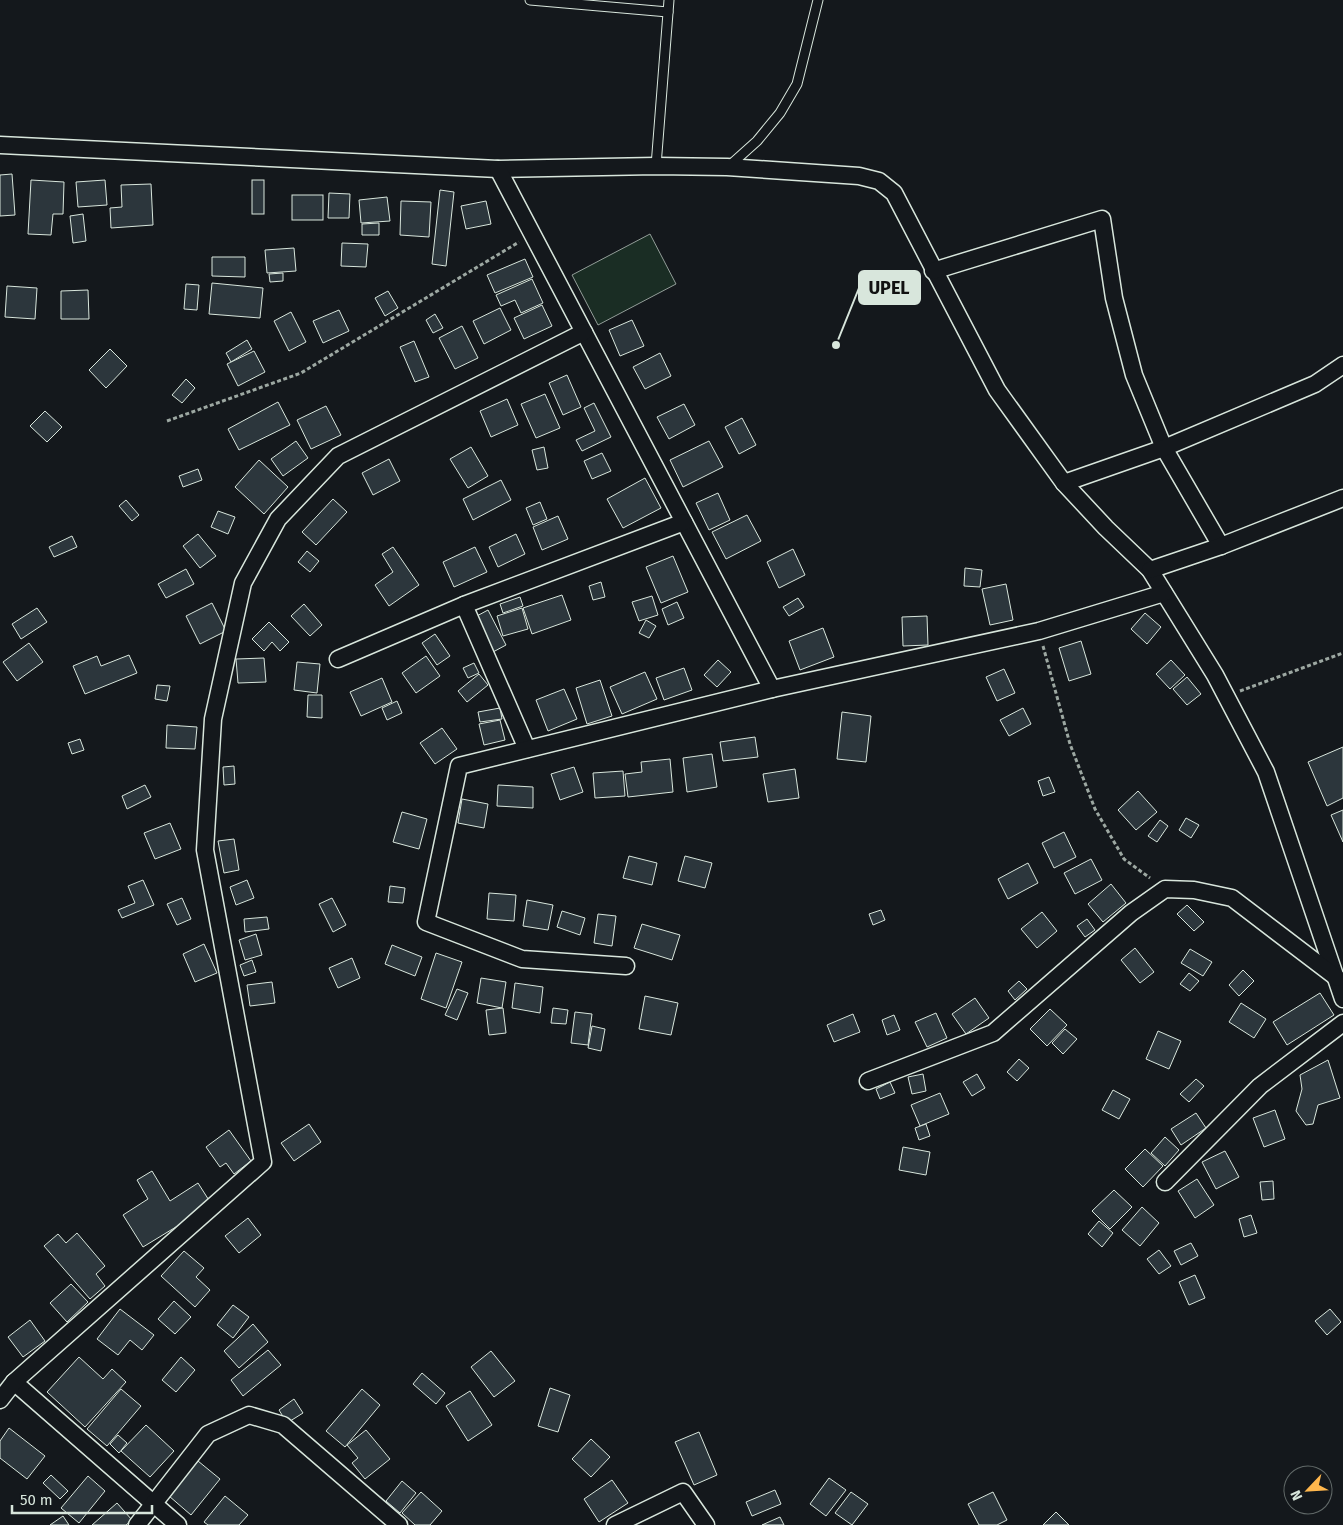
<svg xmlns="http://www.w3.org/2000/svg" width="1343" height="1525" font-family="'Fira Sans',sans-serif">
	<style>
		.green { fill: #1a2d24; stroke: #939e99 }
		.building { fill: #2c363c; stroke: #d8e6dc }
		.lines { fill: none; stroke-linecap: round; stroke-linejoin: round }
		.lane-casing { stroke: #d8e6dc; stroke-width: 11 }
		.street-casing { stroke: #d8e6dc; stroke-width: 19 }
		.path { stroke: #9da8a2; stroke-width: 3; stroke-dasharray: 4 2.5; stroke-linecap: butt }
		.lane { stroke: #14181c; stroke-width: 9 }
		.street { stroke: #14181c; stroke-width: 16 }
		.leader { fill: none; stroke: #d8e6dc; stroke-width: 2 }
		.callout-dot { fill: #d8e6dc; stroke: #14181c; stroke-width: 2 }
		.callout { fill: #d8e6dc; stroke: #d8e6dc; stroke-width: 2 }
		.callout-label { font-size: 18px; text-anchor: middle; font-weight: bold; fill: #111 }
	</style>
	<rect width="100%" height="100%" fill="#14181c"/>
	<path class="green" d="M650,234L676,284L598,325L572,275Z"/>
	<g class="building">
		<path d="M12,174L15,215L0,216V175Z"/>
		<path d="M31,180L64,182L63,214H53L51,235L28,234Z"/>
		<path d="M105,180L107,205L78,207L76,182Z"/>
		<rect x="252" y="180" width="12" height="34"/>
		<path d="M151,184L153,225L111,228L110,208L122,207L121,185Z"/>
		<path d="M440,190L454,192L446,266L432,264Z"/>
		<path d="M329,193L350,194L349,218H328Z"/>
		<rect x="292" y="195" width="31" height="25"/>
		<path d="M387,197L390,221L361,223L359,200Z"/>
		<path d="M401,201L431,202L429,237L400,235Z"/>
		<path d="M486,201L491,224L466,229L461,206Z"/>
		<path d="M83,214L86,241L73,243L70,216Z"/>
		<path d="M379,223V235H362V224Z"/>
		<path d="M342,243L368,244L366,267L341,266Z"/>
		<path d="M294,248L296,271L267,273L265,250Z"/>
		<path d="M212,257H245V277L212,276Z"/>
		<path d="M525,259L533,277L495,293L487,275Z"/>
		<path d="M283,273V281L270,282L269,274Z"/>
		<path d="M532,279L543,303L521,313L515,300L501,306L496,295Z"/>
		<path d="M212,283L263,288L260,318L209,314Z"/>
		<path d="M186,284L199,285L197,310L184,309Z"/>
		<path d="M7,286L37,288L35,319L5,317Z"/>
		<path d="M88,290L89,319H61V291Z"/>
		<path d="M388,291L398,308L385,316L375,298Z"/>
		<path d="M542,305L552,326L524,339L514,318Z"/>
		<path d="M500,308L511,330L484,344L473,321Z"/>
		<path d="M339,310L349,331L323,343L313,321Z"/>
		<path d="M291,312L306,342L289,351L274,321Z"/>
		<path d="M435,314L443,328L433,333L426,320Z"/>
		<path d="M632,320L644,346L620,356L609,330Z"/>
		<path d="M462,326L478,358L455,369L439,338Z"/>
		<path d="M247,340L252,349L231,362L226,353Z"/>
		<path d="M414,341L429,377L415,382L400,347Z"/>
		<path d="M110,349L127,366L106,388L89,370Z"/>
		<path d="M254,351L265,372L238,386L227,364Z"/>
		<path d="M660,353L671,376L645,389L633,367Z"/>
		<path d="M567,375L581,407L563,415L549,383Z"/>
		<path d="M186,379L195,388L182,403L172,395Z"/>
		<path d="M545,394L560,428L536,438L521,404Z"/>
		<path d="M507,399L518,425L491,437L480,411Z"/>
		<path d="M278,402L290,425L239,450L228,429Z"/>
		<path d="M594,403L611,437L582,451L576,440L595,431L584,408Z"/>
		<path d="M684,404L695,425L669,439L657,417Z"/>
		<path d="M326,406L341,435L311,449L297,420Z"/>
		<path d="M45,411L62,427L47,442L30,426Z"/>
		<path d="M742,418L756,445L739,454L725,427Z"/>
		<path d="M296,441L308,458L283,476L271,459Z"/>
		<path d="M709,441L723,467L683,487L670,460Z"/>
		<path d="M471,447L488,476L468,488L450,459Z"/>
		<path d="M544,447L548,468L537,470L532,450Z"/>
		<path d="M602,453L611,471L592,479L584,461Z"/>
		<path d="M389,459L400,481L373,495L362,473Z"/>
		<path d="M259,460L288,487L264,514L235,487Z"/>
		<path d="M198,469L202,480L183,487L179,476Z"/>
		<path d="M645,478L661,508L623,528L607,499Z"/>
		<path d="M501,480L511,500L473,520L463,499Z"/>
		<path d="M718,493L730,520L709,530L696,503Z"/>
		<path d="M333,499L347,512L316,545L302,532Z"/>
		<path d="M126,500L139,515L132,521L119,506Z"/>
		<path d="M540,502L547,519L533,525L526,508Z"/>
		<path d="M218,511L235,517L228,534L211,527Z"/>
		<path d="M747,515L761,541L726,559L712,532Z"/>
		<path d="M558,516L568,539L542,550L533,527Z"/>
		<path d="M198,534L216,556L200,568L183,546Z"/>
		<path d="M516,534L525,554L498,567L489,547Z"/>
		<path d="M72,536L77,547L54,557L49,547Z"/>
		<path d="M393,547L419,585L389,606L375,585L393,572L382,554Z"/>
		<path d="M475,547L487,572L454,587L443,562Z"/>
		<path d="M793,549L805,575L779,588L767,562Z"/>
		<path d="M307,551L319,561L310,572L298,562Z"/>
		<path d="M673,556L688,592L661,603L646,567Z"/>
		<path d="M965,568L982,570L980,587L964,586Z"/>
		<path d="M186,569L194,584L166,598L158,584Z"/>
		<path d="M601,582L605,597L593,600L589,586Z"/>
		<path d="M1006,584L1013,620L990,625L982,589Z"/>
		<path d="M562,595L571,620L532,634L523,608Z"/>
		<path d="M652,596L658,615L639,621L632,602Z"/>
		<path d="M520,597L523,606L503,613L500,604Z"/>
		<path d="M798,598L804,607L789,616L783,607Z"/>
		<path d="M677,602L684,618L668,625L662,609Z"/>
		<path d="M212,603L226,631L200,644L186,616Z"/>
		<path d="M304,604L322,625L310,636L291,616Z"/>
		<path d="M37,608L47,622L21,639L12,624Z"/>
		<path d="M522,608L528,629L503,636L497,616Z"/>
		<path d="M488,610L506,645L493,652L475,617Z"/>
		<path d="M1145,613L1161,627L1147,644L1131,629Z"/>
		<path d="M927,616L928,645L903,646L902,617Z"/>
		<path d="M646,620L656,626L649,638L639,633Z"/>
		<path d="M269,622L289,642L280,651L272,642L264,651L252,639Z"/>
		<path d="M823,628L834,657L800,670L789,641Z"/>
		<path d="M435,634L450,656L437,665L422,643Z"/>
		<path d="M1081,641L1091,674L1069,681L1059,648Z"/>
		<path d="M29,643L43,662L17,681L3,662Z"/>
		<path d="M129,655L137,673L85,694L73,666L97,656L101,666Z"/>
		<path d="M426,656L440,676L416,693L402,673Z"/>
		<path d="M264,658L266,682L238,683L236,659Z"/>
		<path d="M718,660L731,672L717,687L704,675Z"/>
		<path d="M1171,660L1185,675L1170,689L1156,674Z"/>
		<path d="M297,662L320,664L317,693L294,690Z"/>
		<path d="M474,663L479,673L468,678L463,668Z"/>
		<path d="M684,668L692,690L664,700L656,678Z"/>
		<path d="M1004,669L1015,693L997,701L986,677Z"/>
		<path d="M645,672L657,699L622,714L610,687Z"/>
		<path d="M479,674L488,685L467,702L458,691Z"/>
		<path d="M1187,677L1201,694L1187,705L1173,689Z"/>
		<path d="M382,678L392,702L361,716L350,692Z"/>
		<path d="M600,680L612,716L587,724L576,688Z"/>
		<path d="M157,685L170,686L167,701L155,699Z"/>
		<path d="M564,689L577,719L548,731L536,700Z"/>
		<path d="M308,695H322V718L307,717Z"/>
		<path d="M397,701L402,713L387,720L382,708Z"/>
		<path d="M500,708L502,719L480,722L478,712Z"/>
		<path d="M1023,708L1031,724L1009,736L1000,720Z"/>
		<path d="M842,712L871,716L866,762L837,759Z"/>
		<path d="M500,720L505,740L484,745L479,724Z"/>
		<path d="M167,725L197,727L195,749L166,748Z"/>
		<path d="M442,728L457,749L435,764L420,743Z"/>
		<path d="M755,737L758,757L723,761L720,742Z"/>
		<path d="M80,739L84,750L72,754L68,743Z"/>
		<path d="M1343,747V798L1327,806L1308,762Z"/>
		<path d="M712,754L717,787L687,792L683,758Z"/>
		<path d="M670,759L673,792L628,797L625,774L642,772L641,762Z"/>
		<path d="M234,766L235,784L224,785L223,767Z"/>
		<path d="M574,767L583,792L560,800L551,774Z"/>
		<path d="M795,769L799,798L768,802L763,774Z"/>
		<path d="M623,771L625,796L595,798L593,773Z"/>
		<path d="M1049,777L1055,792L1043,796L1038,781Z"/>
		<path d="M145,785L151,797L127,809L122,796Z"/>
		<path d="M498,785L533,787V808L497,806Z"/>
		<path d="M1138,791L1157,812L1136,830L1118,810Z"/>
		<path d="M462,799L488,804L484,828L458,823Z"/>
		<path d="M1343,810V842L1331,815Z"/>
		<path d="M402,812L427,819L419,849L393,842Z"/>
		<path d="M1186,818L1199,825L1191,838L1179,830Z"/>
		<path d="M1160,820L1168,826L1157,842L1148,836Z"/>
		<path d="M170,823L181,849L155,859L144,833Z"/>
		<path d="M1064,832L1076,857L1054,868L1042,843Z"/>
		<path d="M234,839L239,870L224,873L218,841Z"/>
		<path d="M629,856L657,863L652,885L623,878Z"/>
		<path d="M685,856L712,863L705,888L678,881Z"/>
		<path d="M1091,859L1102,880L1075,894L1064,873Z"/>
		<path d="M1028,863L1038,883L1008,899L998,879Z"/>
		<path d="M143,880L154,905L122,918L118,910L135,903L128,886Z"/>
		<path d="M247,880L254,898L236,905L230,887Z"/>
		<path d="M1111,884L1126,903L1103,922L1088,904Z"/>
		<path d="M390,886L405,888L403,903L388,902Z"/>
		<path d="M489,893L516,895L514,921L487,919Z"/>
		<path d="M182,898L191,919L177,925L167,904Z"/>
		<path d="M332,898L346,925L333,932L319,904Z"/>
		<path d="M527,900L553,905L548,930L523,926Z"/>
		<path d="M1187,905L1204,922L1194,931L1177,914Z"/>
		<path d="M881,910L885,920L873,925L869,914Z"/>
		<path d="M562,911L585,918L580,935L557,927Z"/>
		<path d="M1042,912L1057,931L1037,948L1021,929Z"/>
		<path d="M598,914L616,916L612,946L594,943Z"/>
		<path d="M267,917L269,929L245,932L244,919Z"/>
		<path d="M1087,919L1095,930L1085,937L1077,926Z"/>
		<path d="M642,924L680,935L672,960L634,948Z"/>
		<path d="M256,934L262,955L245,960L239,940Z"/>
		<path d="M204,944L217,973L195,982L183,954Z"/>
		<path d="M392,945L422,957L415,976L385,964Z"/>
		<path d="M1135,948L1154,972L1140,983L1121,960Z"/>
		<path d="M1190,949L1212,962L1203,976L1181,963Z"/>
		<path d="M436,953L462,962L446,1008L421,999Z"/>
		<path d="M352,958L360,978L338,988L329,968Z"/>
		<path d="M252,960L256,972L244,976L240,965Z"/>
		<path d="M1243,970L1254,981L1239,996L1229,985Z"/>
		<path d="M1189,973L1199,981L1190,991L1180,984Z"/>
		<path d="M481,978L506,982L502,1008L477,1003Z"/>
		<path d="M1019,981L1027,989L1015,1000L1008,991Z"/>
		<path d="M272,982L275,1003L250,1006L247,985Z"/>
		<path d="M515,983L543,987L540,1013L512,1008Z"/>
		<path d="M457,989L468,993L457,1020L445,1015Z"/>
		<path d="M1320,993L1334,1015L1287,1045L1273,1022Z"/>
		<path d="M645,996L678,1003L671,1035L639,1029Z"/>
		<path d="M975,998L989,1018L966,1034L952,1014Z"/>
		<path d="M1241,1003L1266,1019L1254,1038L1229,1022Z"/>
		<path d="M503,1008L506,1033L489,1035L486,1010Z"/>
		<path d="M553,1008L568,1010L566,1024L551,1023Z"/>
		<path d="M1050,1009L1067,1025L1047,1046L1030,1029Z"/>
		<path d="M575,1012L592,1014L588,1045L571,1043Z"/>
		<path d="M936,1013L947,1038L927,1047L915,1022Z"/>
		<path d="M853,1014L860,1032L834,1042L827,1025Z"/>
		<path d="M894,1015L900,1030L887,1035L882,1020Z"/>
		<path d="M592,1026L605,1029L601,1051L588,1048Z"/>
		<path d="M1065,1029L1077,1039L1063,1054L1052,1043Z"/>
		<path d="M1158,1031L1181,1041L1169,1069L1146,1059Z"/>
		<path d="M1019,1059L1029,1068L1017,1081L1007,1072Z"/>
		<path d="M1328,1060L1340,1098L1318,1105L1313,1124L1306,1125L1296,1111L1302,1089L1300,1075Z"/>
		<path d="M923,1074L926,1091L912,1094L908,1077Z"/>
		<path d="M977,1074L985,1088L972,1096L963,1082Z"/>
		<path d="M1196,1079L1204,1086L1189,1102L1180,1094Z"/>
		<path d="M890,1082L895,1093L880,1099L876,1089Z"/>
		<path d="M1113,1090L1130,1099L1119,1119L1102,1110Z"/>
		<path d="M940,1093L949,1114L920,1126L911,1105Z"/>
		<path d="M1275,1110L1285,1139L1264,1147L1253,1118Z"/>
		<path d="M1196,1113L1206,1128L1181,1145L1171,1129Z"/>
		<path d="M309,1124L321,1142L294,1161L281,1143Z"/>
		<path d="M926,1124L930,1136L919,1140L915,1128Z"/>
		<path d="M229,1130L251,1161L234,1174L226,1163L220,1167L206,1147Z"/>
		<path d="M1165,1137L1179,1150L1165,1166L1151,1153Z"/>
		<path d="M903,1147L930,1152L926,1175L899,1170Z"/>
		<path d="M1145,1149L1163,1166L1143,1187L1125,1169Z"/>
		<path d="M1225,1151L1239,1177L1216,1189L1202,1162Z"/>
		<path d="M152,1171L170,1201L198,1183L212,1205L143,1247L123,1215L148,1199L137,1180Z"/>
		<path d="M1197,1179L1214,1205L1195,1218L1178,1191Z"/>
		<path d="M1273,1181L1274,1199L1262,1200L1260,1182Z"/>
		<path d="M1114,1190L1132,1207L1110,1229L1092,1211Z"/>
		<path d="M1142,1207L1159,1223L1140,1246L1122,1230Z"/>
		<path d="M1251,1215L1257,1233L1244,1237L1239,1219Z"/>
		<path d="M248,1218L261,1235L239,1253L225,1236Z"/>
		<path d="M1099,1221L1113,1233L1102,1247L1088,1234Z"/>
		<path d="M77,1233L105,1266L96,1274L105,1286L90,1299L44,1246L58,1234L66,1243Z"/>
		<path d="M1191,1243L1198,1256L1181,1265L1174,1251Z"/>
		<path d="M1159,1250L1171,1266L1159,1274L1147,1259Z"/>
		<path d="M184,1251L204,1268L196,1277L210,1290L195,1307L161,1276Z"/>
		<path d="M1195,1275L1205,1298L1189,1305L1179,1282Z"/>
		<path d="M71,1284L88,1302L67,1322L50,1303Z"/>
		<path d="M174,1301L191,1317L175,1334L158,1319Z"/>
		<path d="M233,1305L249,1317L233,1338L217,1325Z"/>
		<path d="M120,1309L154,1335L142,1350L130,1340L118,1355L97,1339Z"/>
		<path d="M1330,1309L1341,1322L1327,1335L1315,1321Z"/>
		<path d="M30,1320L45,1341L23,1357L8,1337Z"/>
		<path d="M253,1324L268,1342L239,1368L224,1351Z"/>
		<path d="M268,1350L281,1365L243,1396L231,1380Z"/>
		<path d="M491,1351L515,1381L494,1397L471,1367Z"/>
		<path d="M79,1357L103,1379L112,1369L126,1382L85,1427L47,1392Z"/>
		<path d="M181,1357L195,1370L176,1392L162,1380Z"/>
		<path d="M422,1373L445,1393L436,1404L413,1384Z"/>
		<path d="M550,1388L570,1395L558,1432L538,1426Z"/>
		<path d="M121,1389L141,1406L107,1446L87,1429Z"/>
		<path d="M362,1389L380,1405L345,1447L326,1431Z"/>
		<path d="M470,1391L492,1425L468,1441L446,1406Z"/>
		<path d="M294,1399L303,1413L287,1423L279,1410Z"/>
		<path d="M146,1425L174,1451L150,1477L121,1451Z"/>
		<path d="M9,1428L45,1456L27,1479L0,1458V1441Z"/>
		<path d="M366,1430L390,1459L365,1479L352,1463L358,1458L347,1445Z"/>
		<path d="M699,1432L717,1475L694,1485L675,1442Z"/>
		<path d="M118,1435L127,1443L119,1453L110,1444Z"/>
		<path d="M591,1439L610,1457L591,1477L572,1459Z"/>
		<path d="M198,1461L220,1479L191,1515L169,1496Z"/>
		<path d="M51,1475L68,1491L60,1499L43,1483Z"/>
		<path d="M88,1476L105,1491L79,1523L61,1508Z"/>
		<path d="M829,1478L846,1490L826,1516L810,1504Z"/>
		<path d="M612,1480L628,1503L599,1522L584,1499Z"/>
		<path d="M402,1481L416,1493L400,1513L386,1501Z"/>
		<path d="M775,1490L781,1504L752,1516L746,1502Z"/>
		<path d="M421,1492L442,1511L430,1525H415L402,1513Z"/>
		<path d="M851,1492L868,1504L852,1525L835,1513Z"/>
		<path d="M993,1492L1007,1520L997,1525H979L968,1504Z"/>
		<path d="M225,1496L248,1515L239,1525H208L204,1522Z"/>
		<path d="M117,1503L132,1520L126,1525H92Z"/>
		<path d="M1056,1512L1069,1525H1043Z"/>
		<path d="M63,1516L69,1525H50Z"/>
		<path d="M780,1517L784,1525H762Z"/>
	</g>
	<g class="lines">
		<defs>
			<g id="lane">
				<path d="M530,0L668,12"/>
				<path d="M656,166L669,0"/>
				<path d="M728,167L757,141L780,113L797,84L818,0"/>
			</g>
			<g id="street">
				<path d="M0,145L498,169L656,166L727,167L859,176L879,181L894,193L997,390L1064,483L1106,528L1150,570L1215,675L1266,772L1343,999"/>
				<path d="M498,169L772,689"/>
				<path d="M933,271L1102,219L1114,298L1134,375L1164,448L1221,546"/>
				<path d="M1064,483L1164,448L1315,384L1343,365"/>
				<path d="M1150,570L1221,546L1343,498"/>
				<path d="M464,605L527,749"/>
				<path d="M338,659L464,605L684,522"/>
				<path d="M626,966L522,959L426,922L459,766L772,689L1039,631L1164,593"/>
				<path d="M868,1081L993,1033L1131,913L1165,889L1194,890L1232,898L1337,978"/>
				<path d="M1165,1182L1260,1086L1343,1023"/>
				<path d="M14,1382L178,1525"/>
				<path d="M0,1400L14,1382L263,1162L205,850L213,719L243,583L278,519L338,456L584,332"/>
				<path d="M137,1525L208,1434L249,1415L283,1425L399,1525"/>
				<path d="M615,1525L683,1492L706,1525"/>
			</g>
		</defs>
		<use href="#lane" class="lane-casing"/>
		<use href="#street" class="street-casing"/>
		<g class="path">
			<path d="M167,421L301,373L519,242"/>
			<path d="M1043,646L1070,744L1095,809L1124,859L1150,878"/>
			<path d="M1240,691L1343,653"/>
		</g>
		<use href="#lane" class="lane"/>
		<use href="#street" class="street"/>
	</g>
	<path class="leader" d="M836 345L859 288"/>
	<circle class="callout-dot" cx="836" cy="345" r="5"/>
	<rect class="callout" x="859" y="271" width="61" height="33" rx="5"/>
	<g class="callout-label">
		<text x="889" y="294">UPEL</text>
	</g>
	<g transform="translate(1308 1490) rotate(245)"><circle r="24" fill="#14181c" stroke="#626a69"/>
	<path d="M0-4L9 19L0 12L-9 19Z" fill="#ffb74d"/>
	<text y="-8" font-size="14" font-weight="bold" text-anchor="middle" fill="#d8e6dc">N</text>
	</g>
	<path d="M12 1505v8h140v-8" fill="none" stroke="#d8e6dc" stroke-width="2.5"/>
	<text x="20" y="1505" font-size="15" fill="#d8e6dc" stroke="#14181c" stroke-width="4" paint-order="stroke">50 m</text>
</svg>
